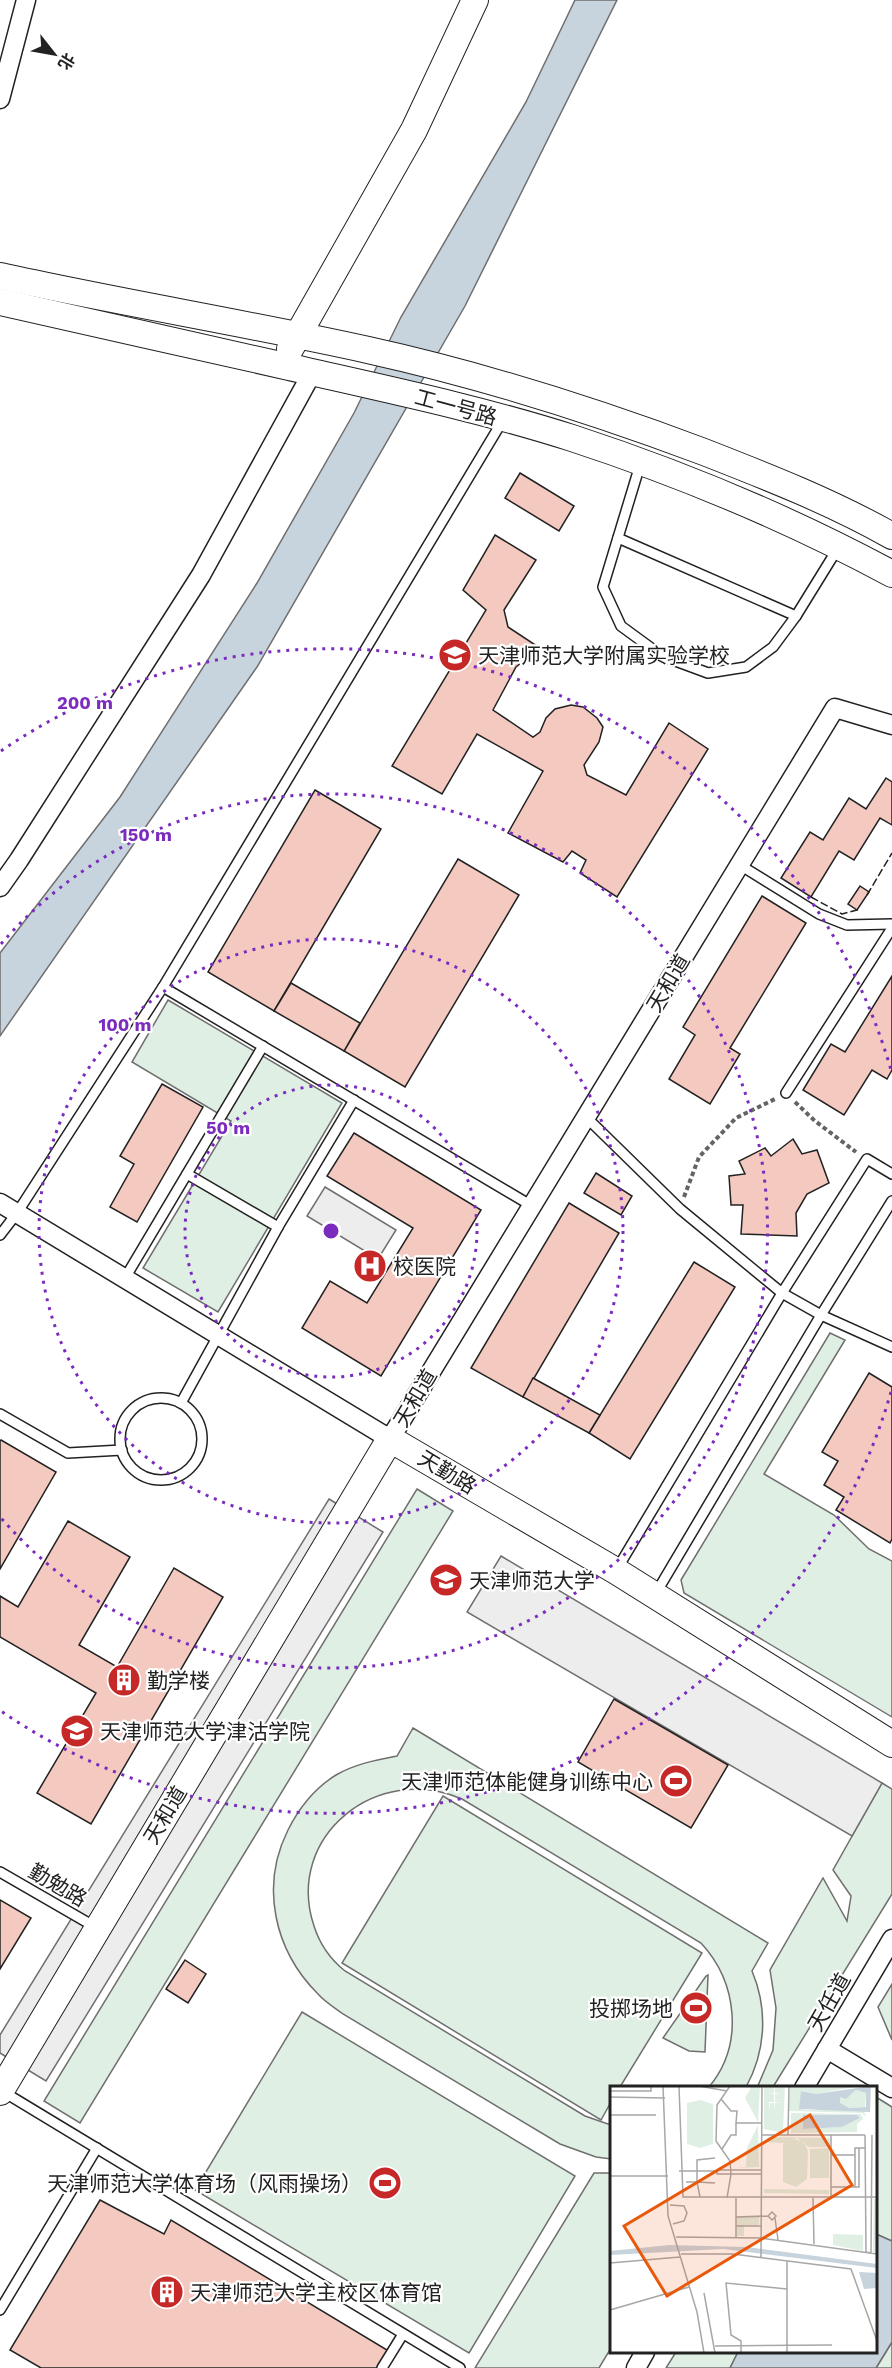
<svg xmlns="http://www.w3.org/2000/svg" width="892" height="2368" font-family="'Work Sans','Noto Sans SC',sans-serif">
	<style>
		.green { fill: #e0efe3; stroke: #6f6f6f; stroke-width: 1.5 }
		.parking { fill: #ededed; stroke: #6f6f6f; stroke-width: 1.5 }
		.water { fill: #c7d3dd; stroke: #6f6f6f; stroke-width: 1.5 }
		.building { fill: #f3c9c0; stroke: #222; stroke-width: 1.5 }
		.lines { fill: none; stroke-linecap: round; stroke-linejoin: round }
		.lane-casing { stroke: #222; stroke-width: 12 }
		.street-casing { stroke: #222; stroke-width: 21 }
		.secondary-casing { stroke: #222; stroke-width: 28 }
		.path { stroke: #646464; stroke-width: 4; stroke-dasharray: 4.5 3; stroke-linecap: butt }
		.lane { stroke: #fff; stroke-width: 9 }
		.street { stroke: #fff; stroke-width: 18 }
		.secondary { stroke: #fff; stroke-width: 26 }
		.fence { stroke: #222; stroke-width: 1.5; stroke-dasharray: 8 3; stroke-linecap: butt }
		.ring { fill: none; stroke: #7b2cbf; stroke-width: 3; stroke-dasharray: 3 6 }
		.labels { text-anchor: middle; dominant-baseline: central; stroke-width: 4.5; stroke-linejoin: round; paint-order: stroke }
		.street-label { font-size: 21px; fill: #222; stroke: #fff }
		.poi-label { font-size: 21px; fill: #222; stroke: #fff; text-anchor: start }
		.inset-road { fill: none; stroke: #a7a7a7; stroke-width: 1.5 }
		.view { fill: #e8590c; fill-opacity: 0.15; stroke: #e8590c; stroke-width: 3 }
		.inset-edge { fill: none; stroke: #222; stroke-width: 3 }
		.centre { fill: #7b2cbf; stroke: #fff; stroke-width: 3 }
		.ring-label { font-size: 18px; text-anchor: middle; font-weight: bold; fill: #7b2cbf; stroke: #fff; stroke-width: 4.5; stroke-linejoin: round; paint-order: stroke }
	</style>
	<rect width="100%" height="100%" fill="#fff"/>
	<g class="green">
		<path d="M168,1000L342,1103L218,1312L143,1268L231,1121L132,1062Z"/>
		<path d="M830,1333L845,1340L764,1474L834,1515L869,1549L892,1561V1717L684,1593L681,1580Z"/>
		<path d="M417,1489L453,1511L80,2123L44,2101Z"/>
		<path d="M413,1728L768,1943L752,1971C768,2009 766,2051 746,2087H709C744,2045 738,1983 701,1943L462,1799C378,1762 284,1836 314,1926C320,1945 330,1959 345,1971L585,2116L611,2125V2159L596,2157L560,2144L343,2014C335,2008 325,2002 318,1994C274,1950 260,1886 288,1830C299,1808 315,1788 336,1775C355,1764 376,1760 397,1756Z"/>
		<path d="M882,1783L892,1789V1894L773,2087L757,2088L773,2050L776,2008L770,1970L823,1878L847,1921L851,1896L833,1870Z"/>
		<path d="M443,1796L702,1953L620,2087L612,2088L611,2102L601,2120L342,1963Z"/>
		<path d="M708,1975L705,2052L689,2051L663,2038L706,1976Z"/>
		<path d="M892,1984V2040L878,2007Z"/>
		<path d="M302,2012L575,2176L469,2353L195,2190Z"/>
		<path d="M876,2097L892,2107V2241L876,2234Z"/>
		<path d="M594,2173H611V2348L599,2368H475Z"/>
		<path d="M892,2342V2368H876Z"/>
		<path d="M676,2352H738L730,2368H666Z"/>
	</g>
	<g class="parking">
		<path d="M325,1187L396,1230L378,1259L307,1216Z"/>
		<path d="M329,1499L383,1532L46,2081L0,2053V2035Z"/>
		<path d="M501,1556L882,1783L852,1836L467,1612Z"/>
	</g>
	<g class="water">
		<path d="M575,0H617L465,306L257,667L0,1036V953L120,797L257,583L354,413L401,317L526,102Z"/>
		<path d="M876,2234L892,2241V2342L876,2368H730L738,2352H876Z"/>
	</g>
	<g class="building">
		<path d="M520,473L574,506L559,531L505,498Z"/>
		<path d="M495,535L536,560L504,610L508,627L540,648L516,667L493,710L533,737L540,732L546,718L555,709L571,705L583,707L597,718L603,727L599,742L584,765L587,775L626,795L669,723L708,749L617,897L580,873L586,860L572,851L563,862L508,833L543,771L477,734L442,794L392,766L486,610L463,590Z"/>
		<path d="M886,778L892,782V825L880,818L854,860L839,851L811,897L781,878L810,832L823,840L849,798L866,809Z"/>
		<path d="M315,790L381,829L274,1011L208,972Z"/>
		<path d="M458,859L519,895L405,1087L344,1051Z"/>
		<path d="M860,886L869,892L857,910L848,904Z"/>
		<path d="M762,896L806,923L730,1048L740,1054L710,1104L669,1079L695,1035L683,1027Z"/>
		<path d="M892,976V1070L887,1079L872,1070L844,1115L803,1090L831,1044L845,1052Z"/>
		<path d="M291,983L360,1023L344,1051L274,1011Z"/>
		<path d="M162,1084L203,1107L137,1222L110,1207L134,1164L120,1156Z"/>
		<path d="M354,1133L481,1210L381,1376L302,1328L330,1281L367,1303L413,1228L327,1176Z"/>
		<path d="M793,1139L802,1154L817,1150L829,1183L807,1194L796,1213L797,1236L741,1234L743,1205H731L729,1176L745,1174L739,1161L765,1148L771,1156Z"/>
		<path d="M596,1173L632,1196L621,1215L584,1193Z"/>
		<path d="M569,1203L619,1233L523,1397L471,1368Z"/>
		<path d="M694,1262L735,1287L630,1459L589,1433Z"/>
		<path d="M869,1373L892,1387V1539L890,1543L836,1510L844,1497L824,1485L838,1461L822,1452Z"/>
		<path d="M533,1378L600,1415L589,1433L523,1397Z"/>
		<path d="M1,1440L56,1472L0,1569V1441Z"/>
		<path d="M68,1521L130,1557L79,1645L117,1667L174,1568L223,1597L91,1824L37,1793L96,1693L0,1637V1596L18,1607Z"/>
		<path d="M614,1699L728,1765L691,1828L578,1762Z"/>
		<path d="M0,1900L31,1918L0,1969Z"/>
		<path d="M185,1960L206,1974L188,2003L166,1989Z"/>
		<path d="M100,2200L164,2234L171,2220L392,2353L382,2368H41L10,2350Z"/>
	</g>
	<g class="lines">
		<defs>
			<g id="lane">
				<path d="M640,465L603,587L621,626L662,656L708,673L746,667L773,647L796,616L838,548"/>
				<path d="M618,538L796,616"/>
				<path d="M740,865L819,914L847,925L892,924"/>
				<path d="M163,987L532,1206"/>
				<path d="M786,1093L892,928"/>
				<path d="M586,1117L680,1209L782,1293L867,1159L892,1174"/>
				<path d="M187,1174L278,1227"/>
				<path d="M0,1235L17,1213L163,987L503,420"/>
				<path d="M125,1278L263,1046"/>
				<circle cx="161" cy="1439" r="41"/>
				<path d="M181,1403L278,1227L354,1100"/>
				<path d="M0,1414L68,1453L122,1450"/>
				<path d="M617,1569L782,1293L821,1315L892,1347"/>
				<path d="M656,1593L821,1315L892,1201"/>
				<path d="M0,1872L97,1928"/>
				<path d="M2,2091L460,2368"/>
				<path d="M0,2310L97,2148"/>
				<path d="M382,2368L403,2334"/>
			</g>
			<g id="street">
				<path d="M0,99L26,0"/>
				<path d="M0,887L19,860L201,575L312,373"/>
				<path d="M0,1203L390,1439L835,708L892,725"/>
				<path d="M827,2049L892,2088"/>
				<path d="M804,2088L892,1939"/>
				<path d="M636,2368L645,2352"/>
			</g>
			<g id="secondary">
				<path d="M0,276C122,303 246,323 368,350C481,375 595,411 704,452C768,477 832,502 892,536"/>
				<path d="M0,302C95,323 190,345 285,366C381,388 478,408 572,438C682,474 790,519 892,574"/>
				<path d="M290,349L414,130L475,0"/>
				<path d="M0,2092L390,1439L616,1571L892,1744"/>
			</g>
		</defs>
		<use href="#lane" class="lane-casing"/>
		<use href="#street" class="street-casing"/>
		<use href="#secondary" class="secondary-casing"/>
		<g class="path">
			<path d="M795,1102L815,1121L856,1152"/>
			<path d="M684,1197L699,1157L736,1118L775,1099"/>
		</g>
		<use href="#lane" class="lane"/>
		<use href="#street" class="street"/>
		<use href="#secondary" class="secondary"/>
		<g class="fence">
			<path d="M867,895L892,853"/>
			<path d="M811,897L842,914L857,910L859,907"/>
		</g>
	</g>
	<g class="ring">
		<circle cx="331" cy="1231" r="146"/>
		<circle cx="331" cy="1231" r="292"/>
		<path d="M1 944A437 437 0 1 1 1 1518"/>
		<path d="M891 1392A583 583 0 0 1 1 1711M1 751A583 583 0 0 1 891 1070"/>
	</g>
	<defs>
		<symbol id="school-disc" viewBox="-11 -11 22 22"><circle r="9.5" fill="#c62828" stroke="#fff"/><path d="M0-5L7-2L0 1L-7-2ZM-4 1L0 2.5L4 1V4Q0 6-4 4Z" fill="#fff"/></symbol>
		<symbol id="hospital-disc" viewBox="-11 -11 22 22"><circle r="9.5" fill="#c62828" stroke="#fff"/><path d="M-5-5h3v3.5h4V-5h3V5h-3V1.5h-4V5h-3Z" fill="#fff"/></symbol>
		<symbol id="university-disc" viewBox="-11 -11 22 22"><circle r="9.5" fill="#c62828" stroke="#fff"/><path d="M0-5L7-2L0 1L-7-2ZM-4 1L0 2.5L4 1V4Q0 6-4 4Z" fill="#fff"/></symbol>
		<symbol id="building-disc" viewBox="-11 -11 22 22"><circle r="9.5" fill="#c62828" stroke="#fff"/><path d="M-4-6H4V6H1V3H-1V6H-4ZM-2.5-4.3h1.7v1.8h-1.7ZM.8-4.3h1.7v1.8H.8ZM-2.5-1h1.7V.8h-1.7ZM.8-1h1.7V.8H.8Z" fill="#fff"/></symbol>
		<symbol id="stadium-disc" viewBox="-11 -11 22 22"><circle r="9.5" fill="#c62828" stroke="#fff"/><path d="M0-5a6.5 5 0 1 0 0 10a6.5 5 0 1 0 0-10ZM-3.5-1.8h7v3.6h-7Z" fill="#fff"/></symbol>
	</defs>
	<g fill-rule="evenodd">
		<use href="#school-disc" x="436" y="636" width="38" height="38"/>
		<use href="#hospital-disc" x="351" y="1247" width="38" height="38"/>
		<use href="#university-disc" x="427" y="1561" width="38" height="38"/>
		<use href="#building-disc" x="105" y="1661" width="38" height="38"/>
		<use href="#university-disc" x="58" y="1712" width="38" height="38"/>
		<use href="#stadium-disc" x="657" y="1762" width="38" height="38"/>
		<use href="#stadium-disc" x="677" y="1989" width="38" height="38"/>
		<use href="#stadium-disc" x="366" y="2164" width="38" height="38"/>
		<use href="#building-disc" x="148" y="2273" width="38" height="38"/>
	</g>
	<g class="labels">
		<g class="street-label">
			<text transform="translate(456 407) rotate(15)">工一号路</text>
			<text transform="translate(668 983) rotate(-59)">天和道</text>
			<text transform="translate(415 1398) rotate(-59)">天和道</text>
			<text transform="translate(447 1472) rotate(31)">天勤路</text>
			<text transform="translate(165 1815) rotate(-59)">天和道</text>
			<text transform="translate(58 1885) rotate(30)">勤勉路</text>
			<text transform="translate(829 2002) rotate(-60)">天任道</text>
		</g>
		<g class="poi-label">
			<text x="478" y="655">天津师范大学附属实验学校</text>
			<text x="393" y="1266">校医院</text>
			<text x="469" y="1580">天津师范大学</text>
			<text x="147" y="1680">勤学楼</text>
			<text x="100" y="1731">天津师范大学津沽学院</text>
			<text x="653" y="1781" text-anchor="end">天津师范体能健身训练中心</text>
			<text x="673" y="2008" text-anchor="end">投掷场地</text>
			<text x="362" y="2183" text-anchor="end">天津师范大学体育场（风雨操场）</text>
			<text x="190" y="2292">天津师范大学主校区体育馆</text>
		</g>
	</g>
	<g transform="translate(610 2086)">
		<rect width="267" height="267" fill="#fff"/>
		<path d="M142,0H150L148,36L135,12ZM154,0H164V7H159L164,8V16H159V25L160,17H164L165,25V17H170L165,16V8H170L165,7V0H175L173,47L154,43ZM180,0H249L206,8L192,5L190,14L193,23V17L196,18L194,24H207L201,19L210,16L214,21L208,23L254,25L256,31L252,27L179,25ZM246,4L256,7L255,21L239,22L229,17L230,11L240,10ZM90,14L103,18V58L90,62L77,58V17ZM181,27L251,28L253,33L247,38V46L181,47ZM193,29H247L250,32L232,41L193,43ZM148,39L149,81L122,82L136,81L137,62ZM158,51L220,52V61H199L187,52L175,57L153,56ZM184,53L194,56L198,65L197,93L186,101L173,96V58ZM219,62V92H200V63ZM154,103L219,104V108L154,107ZM264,113H267V167L263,166ZM127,131H149V139H134V150H127ZM223,148L253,149V165L223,159Z" fill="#e0efe3" fill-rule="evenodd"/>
		<path d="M261,0L260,26L189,23L191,5L206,8ZM246,4L256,7V21L239,22L230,17V11L236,13ZM193,29H247L250,32L232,41L193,43ZM59,159L137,161L267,178V182L113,163L0,169V165ZM249,186L267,187V202L254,203Z" fill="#c7d3dd" fill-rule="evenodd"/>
		<path class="inset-road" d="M53,0L58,130L87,226L94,267M69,0L73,111H267M89,0L117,5M120,0L107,19L106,55L120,75L121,88H151M0,5H41V0M0,11L55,12M111,13L121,25H127L126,37H152M0,29H46M151,49H255M178,49L179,0M255,49L256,166L261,167L262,49M112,63L121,49H126V37M221,69H245V62H255M245,69V101H249V62M105,72L87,74V96L105,97M69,85H107M0,90H58M76,96H87L90,111M221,101H245M117,112L121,88H107V84H151M126,112V151M203,112L204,158M221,112V49M60,119L74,120L77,127L74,135L63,138M126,131L158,130L162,134L166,130L162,126L158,130M165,132L168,154M126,140H151M66,151L151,152L267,168M71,168H123L241,183L267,255M151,171L152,0M177,175V267M0,177L70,171M94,207L105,267M0,224L79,201M105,260L222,259M131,267V255L121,249L116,197L177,203"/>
		<path class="view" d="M200,29L242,99L57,210L14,140Z"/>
		<rect width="267" height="267" class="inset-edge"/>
	</g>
	<circle cx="331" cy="1231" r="9" class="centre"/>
	<g class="ring-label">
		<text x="85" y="709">200 m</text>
		<text x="146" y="841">150 m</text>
		<text x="125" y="1031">100 m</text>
		<text x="228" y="1134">50 m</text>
	</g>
	<g transform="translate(54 54) rotate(121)" stroke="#ffffff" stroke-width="4.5" paint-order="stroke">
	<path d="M0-4.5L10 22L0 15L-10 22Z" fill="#222222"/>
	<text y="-9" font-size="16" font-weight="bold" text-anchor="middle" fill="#222222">北</text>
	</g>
</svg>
